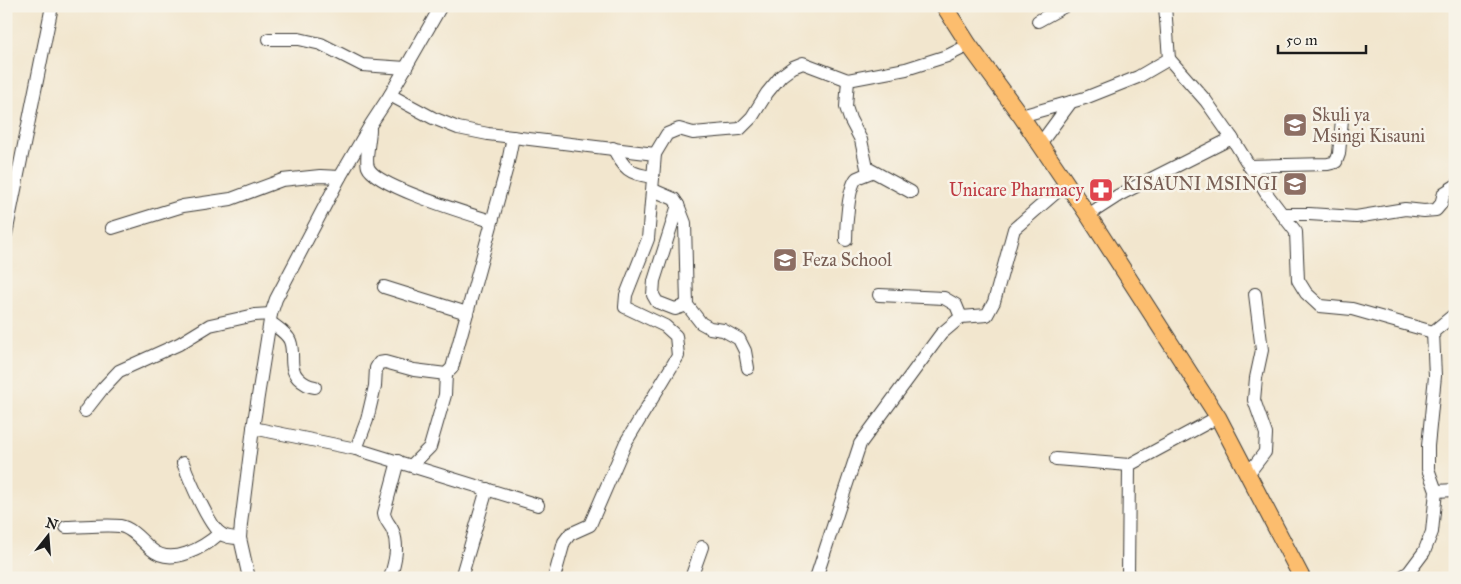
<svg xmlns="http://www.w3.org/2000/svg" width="1461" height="584" font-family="'IM FELL Great Primer',serif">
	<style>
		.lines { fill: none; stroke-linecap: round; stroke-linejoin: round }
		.minor-casing { stroke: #3c3a37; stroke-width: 14 }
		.major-casing { stroke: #3c3a37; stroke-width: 18 }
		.minor { stroke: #fff; stroke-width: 12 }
		.major { stroke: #fcbd6e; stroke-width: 16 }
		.labels { text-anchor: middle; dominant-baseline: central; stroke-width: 5; stroke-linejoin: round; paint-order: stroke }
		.education-label { font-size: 18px; fill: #785e54; stroke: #f7f3e8; text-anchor: start }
		.health-label { font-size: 18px; fill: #be3a42; stroke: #f7f3e8; text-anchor: end }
	</style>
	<rect width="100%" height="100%" fill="#f7f3e8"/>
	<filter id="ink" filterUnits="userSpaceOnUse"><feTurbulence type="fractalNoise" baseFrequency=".02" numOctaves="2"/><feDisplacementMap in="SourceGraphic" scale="10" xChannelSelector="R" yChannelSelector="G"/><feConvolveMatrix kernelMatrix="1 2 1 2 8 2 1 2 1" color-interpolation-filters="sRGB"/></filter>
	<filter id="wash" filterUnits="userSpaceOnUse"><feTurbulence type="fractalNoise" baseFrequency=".0096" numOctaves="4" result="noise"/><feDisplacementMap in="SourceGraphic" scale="20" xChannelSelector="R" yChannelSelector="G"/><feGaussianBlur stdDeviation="1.12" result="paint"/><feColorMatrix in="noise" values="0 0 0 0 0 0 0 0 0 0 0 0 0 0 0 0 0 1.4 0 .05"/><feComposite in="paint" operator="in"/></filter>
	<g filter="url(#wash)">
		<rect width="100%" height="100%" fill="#f2e6ce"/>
	</g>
	<g filter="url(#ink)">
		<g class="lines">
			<defs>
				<g id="minor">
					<path d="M1038,21L1065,6"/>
					<path d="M269,39H299L321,44L362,65L406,68"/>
					<path d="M1169,59L1206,101L1232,138"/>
					<path d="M848,80L846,107L850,119L861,140L867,168L911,192"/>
					<path d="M390,95L433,118L458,128L488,134L655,154L648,239L626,295L625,307L665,326L676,336L678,356L626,442L590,525L570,534L564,542L554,578"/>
					<path d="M1021,116L1085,98L1138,77L1169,59L1165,6"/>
					<path d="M370,129C370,138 365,159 368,167C375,186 469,214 491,221"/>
					<path d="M1040,144L1071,102"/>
					<path d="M613,148C625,169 628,174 653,177"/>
					<path d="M655,154L667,134L679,129L693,133L740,129L752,117L767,93L781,76L793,67L803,63L848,80L906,69L947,56L969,45"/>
					<path d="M1249,166L1328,164L1336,162L1339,154L1342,119"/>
					<path d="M653,190L674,199L678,205L685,223L687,305L701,323L710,328L723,330L739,339L745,351L748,368"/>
					<path d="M678,205L654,281L653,295L657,302L675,309L687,305"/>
					<path d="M1282,214L1296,232L1298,280L1306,293L1320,306L1352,309L1433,332"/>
					<path d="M1088,215L1119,195L1232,138L1266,193L1282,214H1309L1356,217L1405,209L1424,211L1436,210L1441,204L1444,193L1455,186"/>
					<path d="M112,228L183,206L231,199L282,180L320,176L340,177"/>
					<path d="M6,234L52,6"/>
					<path d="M846,240C846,228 848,186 857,178C861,176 867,174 872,172"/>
					<path d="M384,287L467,313"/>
					<path d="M879,295L944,298L956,305L961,317"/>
					<path d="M270,322C276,327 287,333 290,341C295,354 288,367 298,378C303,383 307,386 315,387"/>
					<path d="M1433,332L1455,314"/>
					<path d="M85,411L103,388L119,371L179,344L210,325L255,315L271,314"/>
					<path d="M253,428L356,449L538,505"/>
					<path d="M356,449L367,420L375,386L376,368L379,363L385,362L414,370L446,374L452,368L507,167L513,137"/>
					<path d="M1056,459L1129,465"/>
					<path d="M183,463C189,478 209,526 221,534C226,537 233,538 240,538"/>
					<path d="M412,465L430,447L445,395L446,374"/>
					<path d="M1248,474L1265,452L1266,434L1254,400L1256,378L1262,350L1255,294"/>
					<path d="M1436,491L1455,490"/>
					<path d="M66,527C81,527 106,524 120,526C132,528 142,541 151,549C171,567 203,548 220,533"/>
					<path d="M249,578L240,538L241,524L253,428L271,314L276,299L340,177L371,124L390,95L441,6"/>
					<path d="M390,578C395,562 399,547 393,531C390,524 385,521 384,513L398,461"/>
					<path d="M461,578L487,489"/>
					<path d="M691,578L702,547"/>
					<path d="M816,578L860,444L941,334L961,317L987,315L994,302L1014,229L1067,183"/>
					<path d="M1128,578L1129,465L1218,417"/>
					<path d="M1400,578L1409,572L1424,552L1432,532L1436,491L1428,469V446L1435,376L1433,332"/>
				</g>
				<path id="major" d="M944,6L969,45L1021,116L1088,215L1218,417L1302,578"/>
			</defs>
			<use href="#minor" class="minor-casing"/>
			<use href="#major" class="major-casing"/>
			<use href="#minor" class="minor"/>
			<use href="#major" class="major"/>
		</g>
	</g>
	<defs>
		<symbol id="school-square" viewBox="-11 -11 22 22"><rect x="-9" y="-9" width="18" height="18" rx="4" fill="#8d6e63" stroke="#f7f3e8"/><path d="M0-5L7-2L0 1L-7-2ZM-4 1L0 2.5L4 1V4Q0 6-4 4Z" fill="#fff"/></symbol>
		<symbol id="pharmacy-square" viewBox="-11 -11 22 22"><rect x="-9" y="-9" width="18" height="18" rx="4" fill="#e0444e" stroke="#f7f3e8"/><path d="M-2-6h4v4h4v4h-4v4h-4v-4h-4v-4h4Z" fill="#fff"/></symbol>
	</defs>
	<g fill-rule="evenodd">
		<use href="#school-square" x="1281" y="111" width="28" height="28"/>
		<use href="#school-square" x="1281" y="170" width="28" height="28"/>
		<use href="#pharmacy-square" x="1087" y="176" width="28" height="28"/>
		<use href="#school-square" x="771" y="246" width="28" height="28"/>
	</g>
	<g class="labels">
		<g class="education-label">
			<text x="1312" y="115">Skuli ya<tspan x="1312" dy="21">Msingi Kisauni</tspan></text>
			<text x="1278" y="184" text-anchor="end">KISAUNI MSINGI</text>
			<text x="802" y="260">Feza School</text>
		</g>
		<g class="health-label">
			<text x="1084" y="190">Unicare Pharmacy</text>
		</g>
	</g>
	<rect width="1461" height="584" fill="none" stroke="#f7f3e8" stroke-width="25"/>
	<g transform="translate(48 536) rotate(17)" stroke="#f7f3e8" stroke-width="4" paint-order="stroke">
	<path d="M0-4L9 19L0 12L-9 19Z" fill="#1c1c1c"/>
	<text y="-8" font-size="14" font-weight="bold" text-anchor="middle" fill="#1c1c1c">N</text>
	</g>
	<path d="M1278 45v8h88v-8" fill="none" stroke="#1c1c1c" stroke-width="2.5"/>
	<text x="1286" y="45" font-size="15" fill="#1c1c1c" stroke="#f7f3e8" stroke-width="4" paint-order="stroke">50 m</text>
</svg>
